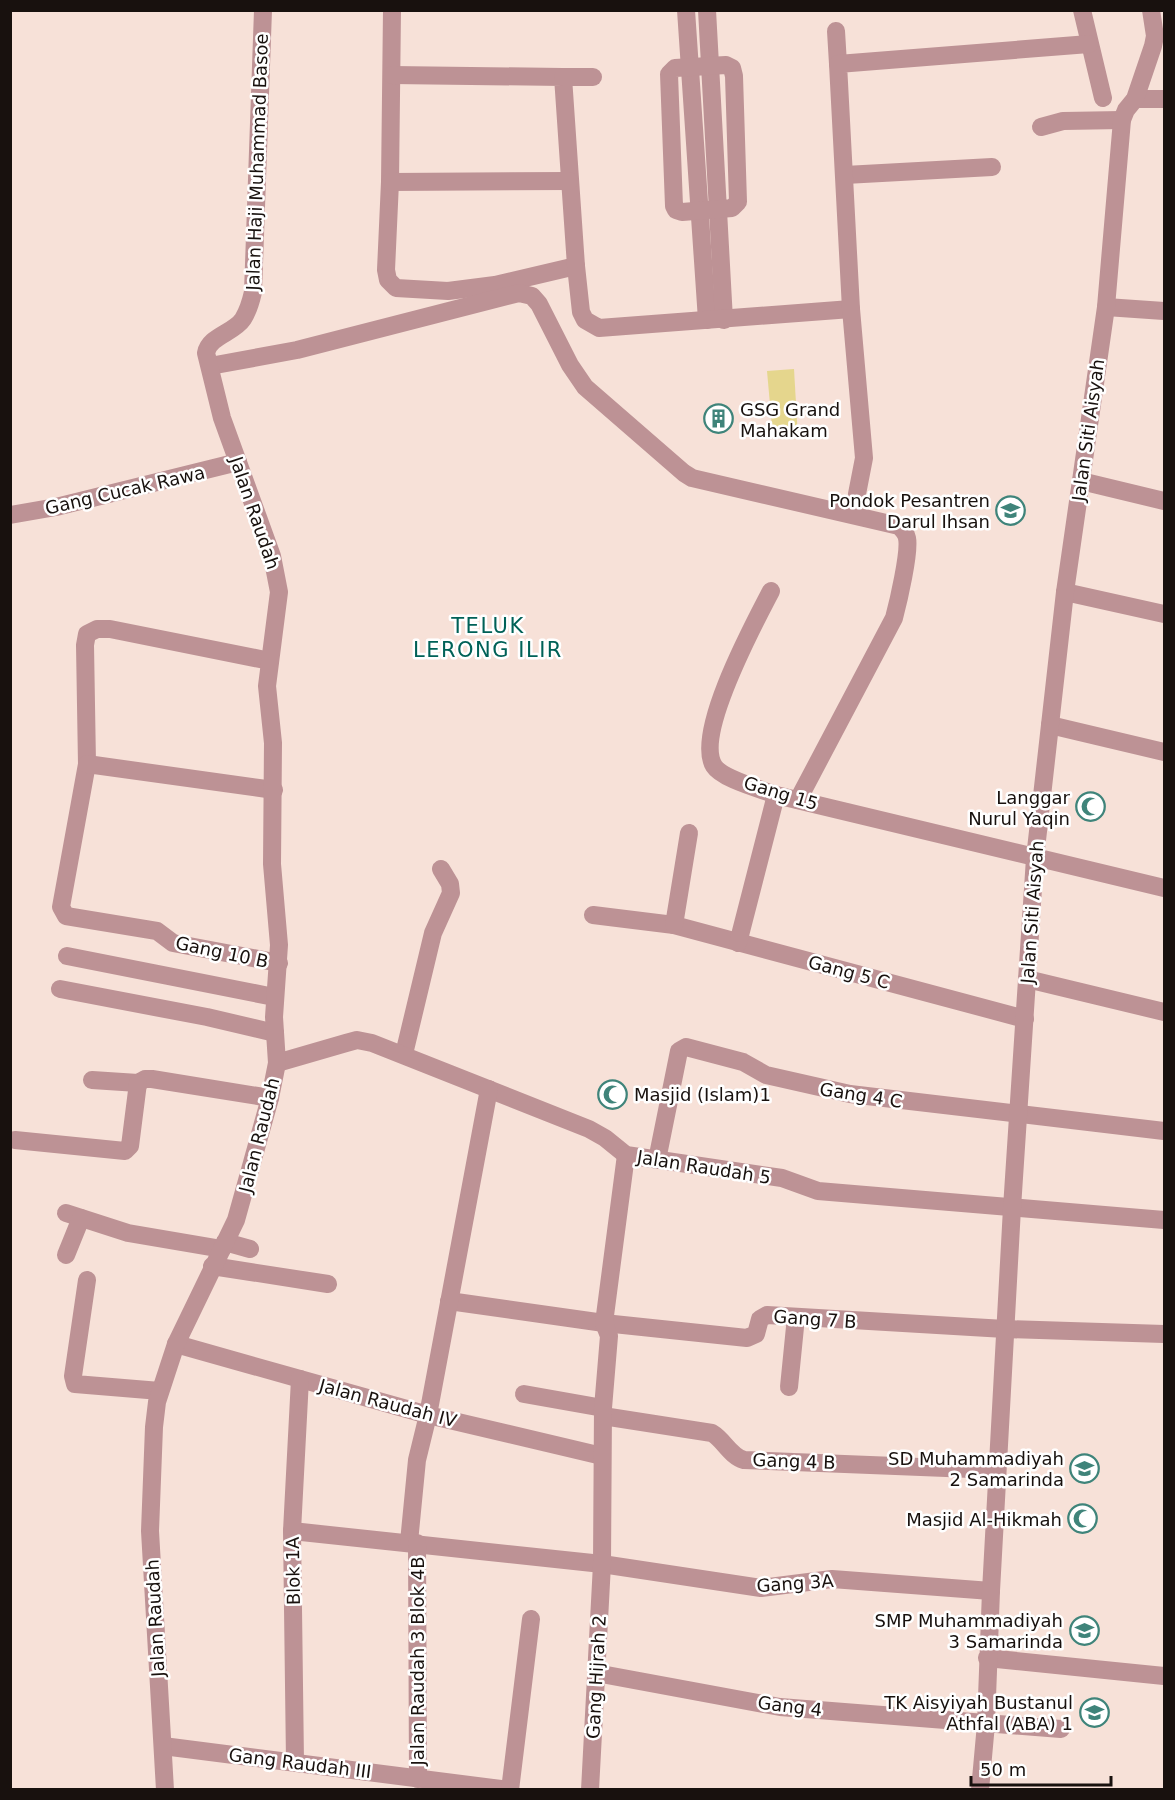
<svg xmlns="http://www.w3.org/2000/svg" width="1175" height="1800" font-family="'DejaVu Sans',sans-serif">
	<style>
		.green { fill: #e5d68d }
		.lines { fill: none; stroke-linecap: round; stroke-linejoin: round }
		.minor { stroke: #bd9295; stroke-width: 18 }
		.labels { text-anchor: middle; dominant-baseline: central; stroke-width: 5; stroke-linejoin: round; paint-order: stroke }
		.street-label { font-size: 18px; fill: #18110e; stroke: #fff }
		.poi-label { font-size: 18px; fill: #18110e; stroke: #fff; text-anchor: end }
		.quarter-label { font-size: 21px; letter-spacing: 1.5px; fill: #006157; stroke: #fff }
	</style>
	<rect width="100%" height="100%" fill="#f7e1d8"/>
	<path class="green" d="M794,369L798,438H773L767,371Z"/>
	<g class="lines">
		<g class="minor">
			<path d="M392,10L390,182L386,270L388,280L396,288L448,291L495,285L576,266"/>
			<path d="M686,10L707,320"/>
			<path d="M707,10L724,320"/>
			<path d="M1082,10L1103,98"/>
			<path d="M836,31L838,64"/>
			<path d="M726,65L732,68L734,76L738,202L732,208L682,212L676,210L674,206L669,74L675,68Z"/>
			<path d="M392,75L563,77L576,266L581,312L585,320L599,328L851,309"/>
			<path d="M563,77H593"/>
			<path d="M1135,99H1164"/>
			<path d="M1041,127L1063,121L1122,120"/>
			<path d="M845,175L992,167"/>
			<path d="M390,182L569,181"/>
			<path d="M1106,307L1164,311"/>
			<path d="M210,366L297,350L519,293L532,296L539,304L570,365L585,387L684,473L692,478L899,526C903,530 906,533 907,538C910,552 898,603 894,618L798,800"/>
			<path d="M1081,481L1164,501"/>
			<path d="M857,494L864,458L851,309L838,64L1089,44"/>
			<path d="M10,515L56,507L238,462"/>
			<path d="M771,591C755,622 694,734 714,766C722,779 761,789 776,795L1164,888"/>
			<path d="M1065,592L1164,614"/>
			<path d="M270,661L110,629H97L87,634L85,645L87,764L61,907L66,916L157,931L173,943L279,963"/>
			<path d="M1050,725L1164,752"/>
			<path d="M87,764L274,790"/>
			<path d="M593,915L674,925L1025,1019"/>
			<path d="M674,925L689,833"/>
			<path d="M738,943L776,795"/>
			<path d="M67,956L274,997"/>
			<path d="M1027,979L1164,1012"/>
			<path d="M60,989L207,1017L275,1033"/>
			<path d="M404,1054L433,933L451,893L450,884L441,869"/>
			<path d="M277,1063L346,1043L357,1040L372,1043L589,1129L605,1138L626,1155L782,1178L818,1191L1164,1220"/>
			<path d="M92,1080L138,1083L145,1079H152L270,1098"/>
			<path d="M15,1140L125,1151L130,1146L138,1083"/>
			<path d="M657,1160L679,1051L686,1047L743,1062L766,1075L850,1094L1164,1131"/>
			<path d="M66,1213L128,1233L222,1249"/>
			<path d="M225,1242L250,1249"/>
			<path d="M66,1255L81,1218"/>
			<path d="M212,1266L328,1284"/>
			<path d="M87,1280L73,1376L75,1384L160,1391"/>
			<path d="M449,1301L604,1323L747,1338L756,1334L760,1319L767,1315L1005,1329L1164,1334"/>
			<path d="M176,1344L428,1415L602,1456"/>
			<path d="M789,1387L796,1317"/>
			<path d="M524,1394L603,1408"/>
			<path d="M603,1416L712,1433C724,1440 730,1456 744,1460L997,1470"/>
			<path d="M292,1531L602,1564L761,1588L832,1579L991,1591"/>
			<path d="M409,1542L417,1460L428,1415L489,1089"/>
			<path d="M417,1543L418,1779"/>
			<path d="M987,1658L1164,1676"/>
			<path d="M596,1673L780,1707L1061,1729"/>
			<path d="M163,1746L509,1790"/>
			<path d="M295,1762L292,1531L300,1379"/>
			<path d="M165,1790L150,1531L154,1427L157,1402L176,1344L236,1220L270,1098L277,1063L274,1017L279,945L272,864L273,743L267,686L279,592L272,556L222,418L206,353C209,336 234,333 243,319C248,311 251,301 253,292L263,10"/>
			<path d="M510,1790L531,1619"/>
			<path d="M590,1790L602,1564L603,1408L609,1336L604,1323L626,1155"/>
			<path d="M980,1790L986,1724L991,1591L1012,1208L1035,858L1065,592L1106,307L1122,120L1126,110L1135,99L1153,46L1155,36L1151,10"/>
		</g>
	</g>
	<defs>
		<symbol id="building-ring" viewBox="-11 -11 22 22"><circle r="9.5" fill="#fff" stroke="#3f847a" stroke-width="1.5"/><path d="M-4-6H4V6H1V3H-1V6H-4ZM-2.5-4.3h1.7v1.8h-1.7ZM.8-4.3h1.7v1.8H.8ZM-2.5-1h1.7V.8h-1.7ZM.8-1h1.7V.8H.8Z" fill="#3f847a"/></symbol>
		<symbol id="school-ring" viewBox="-11 -11 22 22"><circle r="9.5" fill="#fff" stroke="#3f847a" stroke-width="1.5"/><path d="M0-5L7-2L0 1L-7-2ZM-4 1L0 2.5L4 1V4Q0 6-4 4Z" fill="#3f847a"/></symbol>
		<symbol id="mosque-ring" viewBox="-11 -11 22 22"><circle r="9.5" fill="#fff" stroke="#3f847a" stroke-width="1.5"/><path d="M3.5-4.9A6 6 0 1 0 3.5 4.9A5 5 0 1 1 3.5-4.9Z" fill="#3f847a"/></symbol>
	</defs>
	<g fill-rule="evenodd">
		<use href="#building-ring" x="702" y="402" width="33" height="33"/>
		<use href="#school-ring" x="994" y="494" width="33" height="33"/>
		<use href="#mosque-ring" x="1074" y="790" width="33" height="33"/>
		<use href="#mosque-ring" x="596" y="1078" width="33" height="33"/>
		<use href="#school-ring" x="1068" y="1452" width="33" height="33"/>
		<use href="#mosque-ring" x="1066" y="1502" width="33" height="33"/>
		<use href="#school-ring" x="1068" y="1614" width="33" height="33"/>
		<use href="#school-ring" x="1078" y="1696" width="33" height="33"/>
	</g>
	<g class="labels">
		<g class="street-label">
			<text transform="translate(257 162) rotate(-88)">Jalan Haji Muhammad Basoe</text>
			<text transform="translate(1088 430) rotate(-82)">Jalan Siti Aisyah</text>
			<text transform="translate(125 490) rotate(-13)">Gang Cucak Rawa</text>
			<text transform="translate(255 513) rotate(71)">Jalan Raudah</text>
			<text transform="translate(781 793) rotate(17)">Gang 15</text>
			<text transform="translate(1032 912) rotate(-86)">Jalan Siti Aisyah</text>
			<text transform="translate(222 952) rotate(12)">Gang 10 B</text>
			<text transform="translate(849 972) rotate(15)">Gang 5 C</text>
			<text transform="translate(861 1095) rotate(9)">Gang 4 C</text>
			<text transform="translate(259 1135) rotate(-76)">Jalan Raudah</text>
			<text transform="translate(704 1167) rotate(9)">Jalan Raudah 5</text>
			<text transform="translate(815 1319) rotate(4)">Gang 7 B</text>
			<text transform="translate(388 1403) rotate(15)">Jalan Raudah IV</text>
			<text transform="translate(794 1461) rotate(2)">Gang 4 B</text>
			<text transform="translate(293 1571) rotate(-91)">Blok 1A</text>
			<text transform="translate(795 1583) rotate(-4)">Gang 3A</text>
			<text transform="translate(155 1618) rotate(-93)">Jalan Raudah</text>
			<text transform="translate(417 1661) rotate(-90)">Jalan Raudah 3 Blok 4B</text>
			<text transform="translate(596 1677) rotate(-87)">Gang Hijrah 2</text>
			<text transform="translate(790 1706) rotate(7)">Gang 4</text>
			<text transform="translate(300 1763) rotate(7)">Gang Raudah III</text>
		</g>
		<g class="poi-label">
			<text x="740" y="409" text-anchor="start">GSG Grand<tspan x="740" dy="21">Mahakam</tspan></text>
			<text x="990" y="500">Pondok Pesantren<tspan x="990" dy="21">Darul Ihsan</tspan></text>
			<text x="1070" y="797">Langgar<tspan x="1070" dy="21">Nurul Yaqin</tspan></text>
			<text x="634" y="1094" text-anchor="start">Masjid (Islam)1</text>
			<text x="1064" y="1458">SD Muhammadiyah<tspan x="1064" dy="21">2 Samarinda</tspan></text>
			<text x="1062" y="1519">Masjid Al-Hikmah</text>
			<text x="1063" y="1620">SMP Muhammadiyah<tspan x="1063" dy="21">3 Samarinda</tspan></text>
			<text x="1073" y="1702">TK Aisyiyah Bustanul<tspan x="1073" dy="21">Athfal (ABA) 1</tspan></text>
		</g>
		<g class="quarter-label">
			<text x="488" y="626">TELUK<tspan x="488" dy="24">LERONG ILIR</tspan></text>
		</g>
	</g>
	<rect width="1175" height="1800" fill="none" stroke="#18110e" stroke-width="24"/>
	<path d="M971 1776v9h140v-9" fill="none" stroke="#18110e" stroke-width="3"/>
	<text x="980" y="1776" font-size="18" fill="#18110e" stroke="#ffffff" stroke-width="4.5" paint-order="stroke">50 m</text>
</svg>
